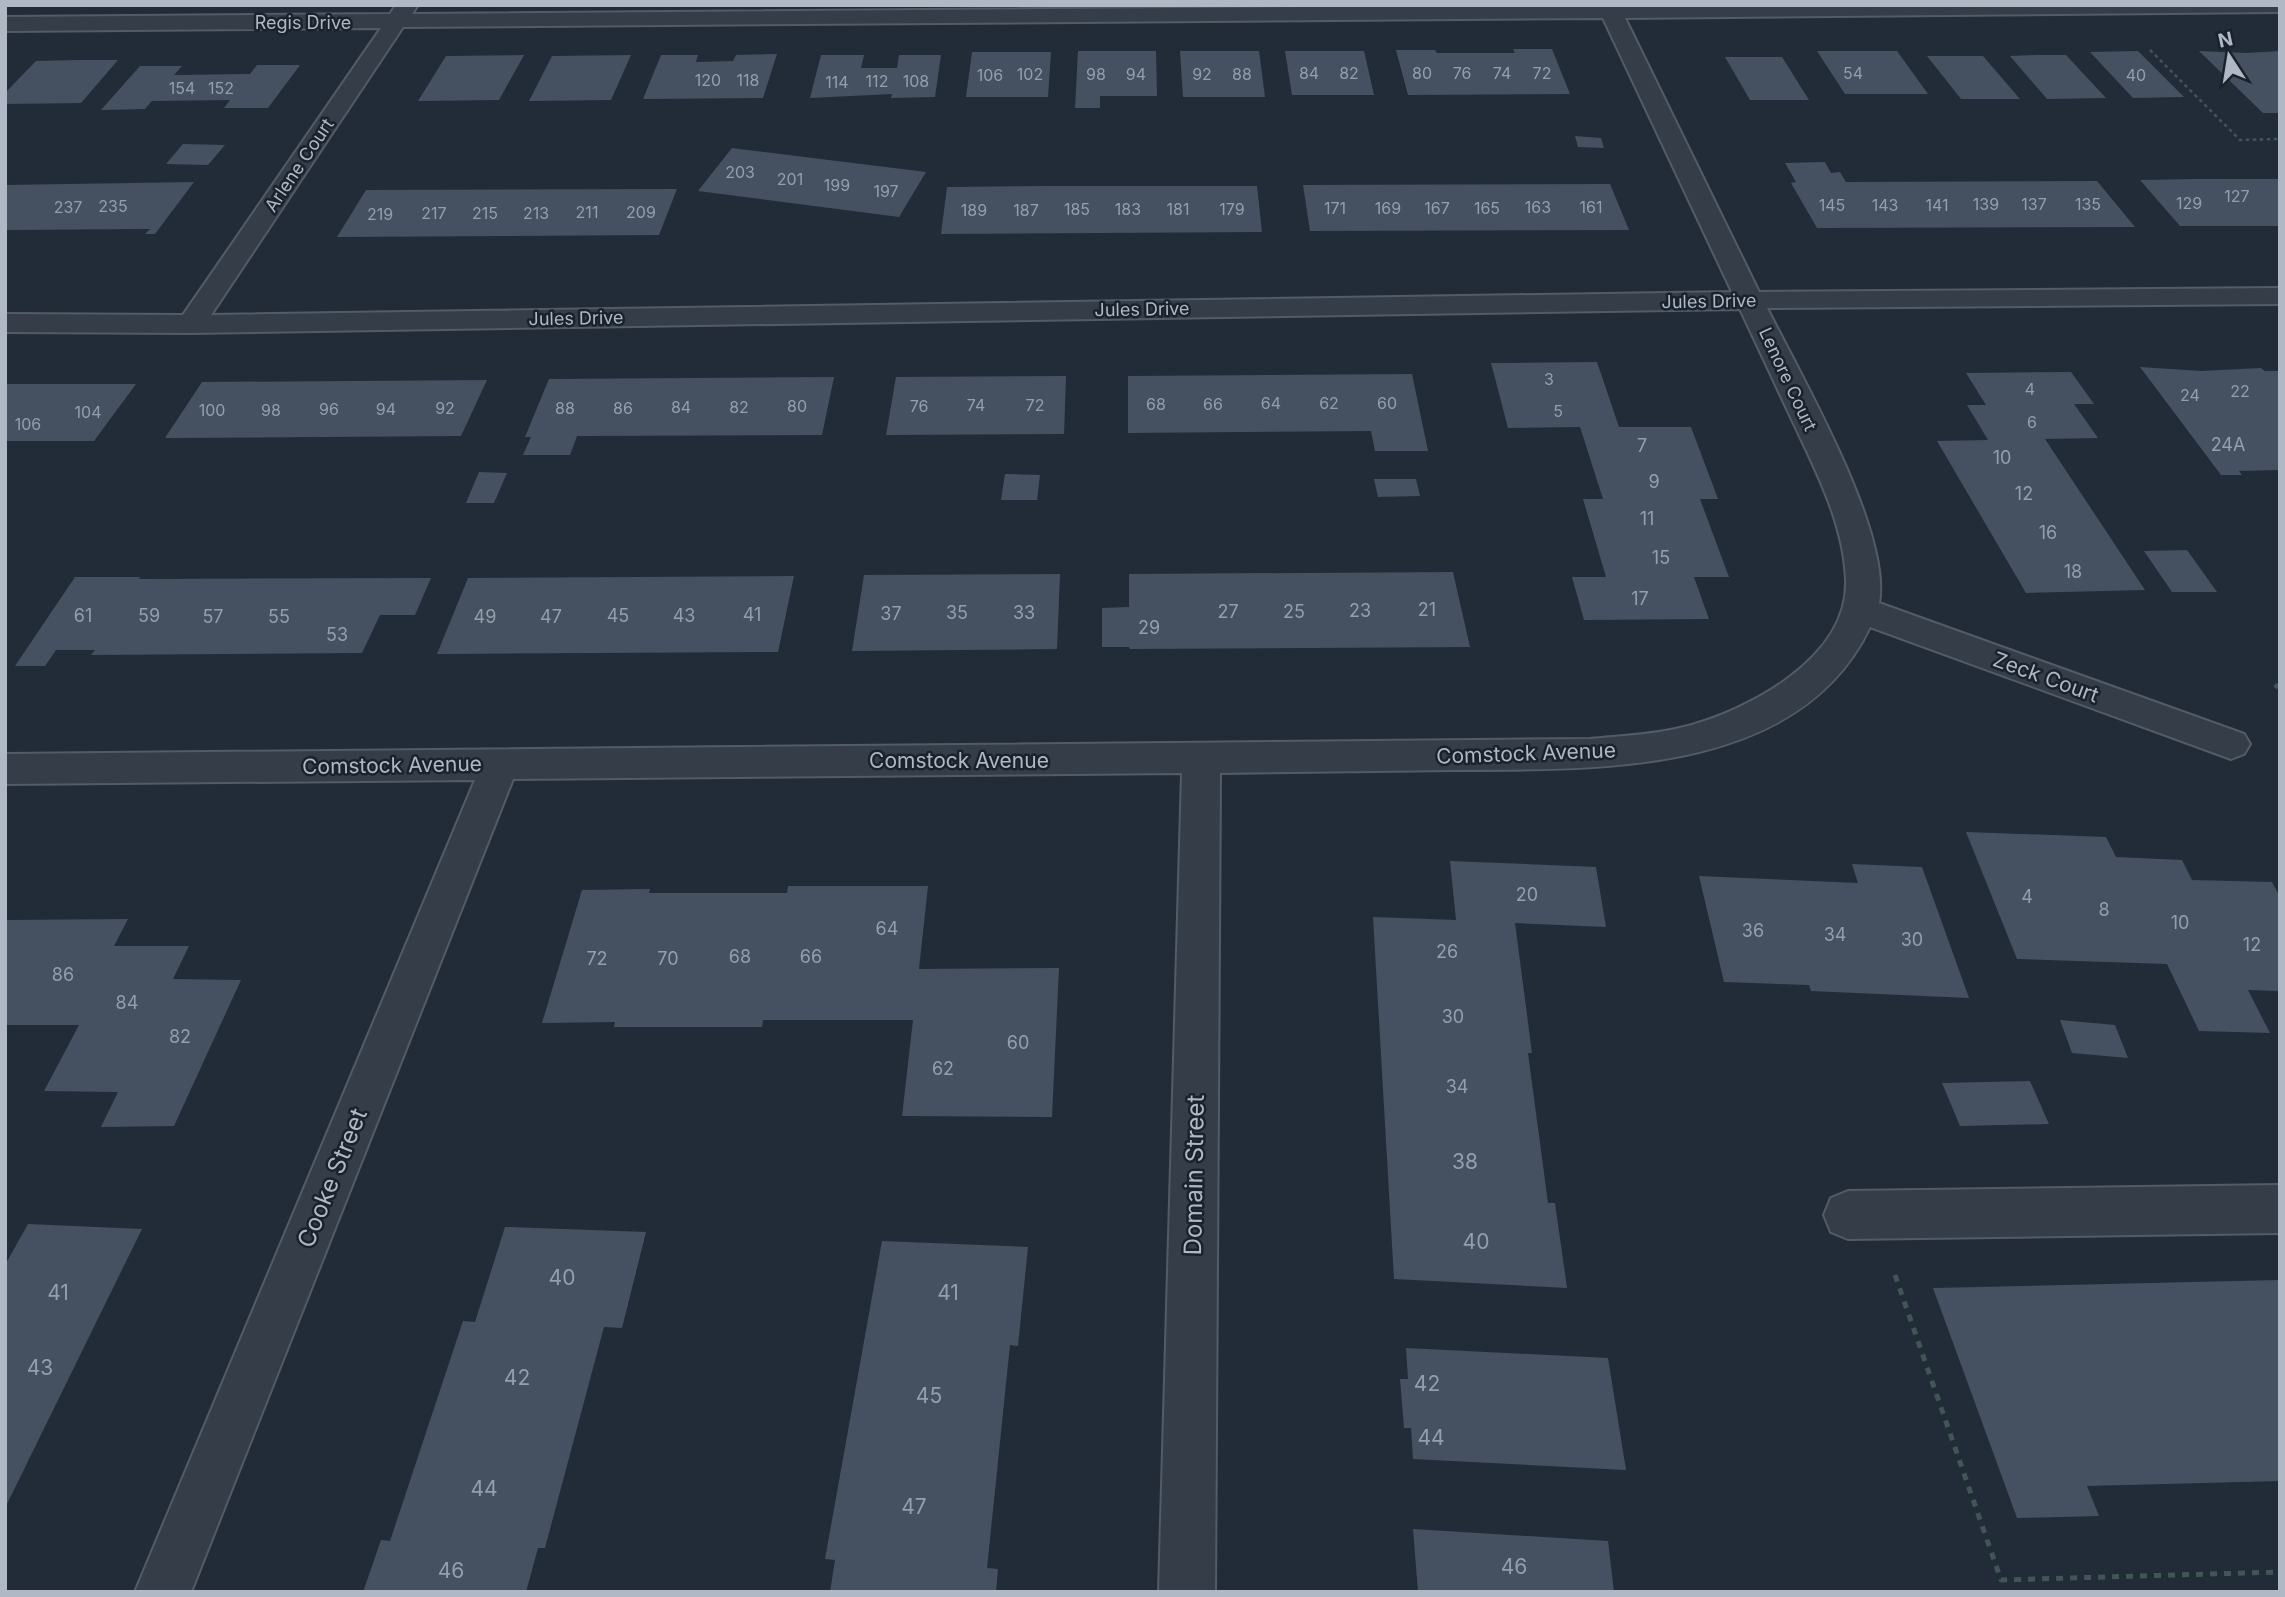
<svg xmlns="http://www.w3.org/2000/svg" width="2285" height="1597" font-family="Inter,sans-serif">
	<style>
		.building { fill: #455160 }
		.lines { fill: none; stroke-linecap: round; stroke-linejoin: round }
		.minor-casing { stroke: #535b66; stroke-width: 4 }
		.path-far2 { stroke: #415456; stroke-width: 2.5; stroke-dasharray: 3.5 3.5; stroke-linecap: butt }
		.path-far1 { stroke: #415456; stroke-width: 4.5; stroke-dasharray: 5 5; stroke-linecap: butt }
		.path { stroke: #415456; stroke-width: 5; stroke-dasharray: 7 7; stroke-linecap: butt }
		.minor { fill: #353d48; fill-rule: evenodd }
		.labels { text-anchor: middle; dominant-baseline: central; stroke-width: 5; stroke-linejoin: round; paint-order: stroke }
		.far-number-label { font-size: 16px; fill: #959eac }
		.far-street-label { font-size: 18px; fill: #b0b8c5; stroke: #1a232d }
		.number-label { font-size: 18px; fill: #959eac }
		.street-label { font-size: 21px; fill: #b0b8c5; stroke: #1a232d }
		.near-number-label { font-size: 21px; fill: #959eac }
		.near-street-label { font-size: 24px; fill: #b0b8c5; stroke: #1a232d }
	</style>
	<rect width="100%" height="100%" fill="#222c38"/>
	<g class="building">
		<path d="M1513,49H1552L1570,94L1408,95L1396,50H1435L1437,53H1515Z"/>
		<path d="M1078,51H1156L1157,96H1100V108H1075Z"/>
		<path d="M1180,51H1259L1265,97H1183Z"/>
		<path d="M1285,51H1364L1374,95H1292Z"/>
		<path d="M1817,51H1897L1928,94H1845Z"/>
		<path d="M2138,51L2184,97L2133,98L2090,52Z"/>
		<path d="M2199,51L2246,53L2280,51L2279,113H2263Z"/>
		<path d="M972,52H1051L1048,97H966Z"/>
		<path d="M777,54L763,98L643,99L661,55H698L696,62L733,61L736,55Z"/>
		<path d="M524,55L499,100L418,101L446,56Z"/>
		<path d="M631,55L611,100L529,101L552,56Z"/>
		<path d="M821,55H864L861,68H897L899,55H941L935,97L891,98L892,94L810,98Z"/>
		<path d="M2037,55H2066L2106,98L2047,99L2010,56Z"/>
		<path d="M1927,56H1983L2020,99H1961Z"/>
		<path d="M1725,57H1782L1809,100H1750Z"/>
		<path d="M79,60H118L81,103L5,104V93L36,61Z"/>
		<path d="M257,65H300L268,108H224L230,100L152,101L145,109L101,110L140,66H182L174,75L250,74Z"/>
		<path d="M1575,136L1601,138L1604,148L1578,147Z"/>
		<path d="M183,144L225,145L208,165L166,164Z"/>
		<path d="M732,148L926,172L899,217L698,191Z"/>
		<path d="M1825,162L1831,173L1840,172L1846,182L2097,181L2135,227L1817,228L1791,183L1796,182L1785,163Z"/>
		<path d="M2196,179H2280V226H2180L2140,180Z"/>
		<path d="M194,182L155,234H145L150,229L5,230V185Z"/>
		<path d="M1610,184L1629,230L1310,231L1303,185Z"/>
		<path d="M1050,186H1257L1262,232L941,234L947,187Z"/>
		<path d="M677,189L659,235L337,237L366,190Z"/>
		<path d="M1597,362L1619,427H1691L1718,499H1700L1729,577H1694L1709,619L1584,620L1572,577H1606L1583,499H1603L1580,427L1508,428L1491,363Z"/>
		<path d="M2140,367L2201,371L2261,368L2265,371H2280L2279,470L2239,471L2242,475H2221Z"/>
		<path d="M2071,372L2094,404H2074L2098,438L2045,439L2145,590L2026,593L1937,441L1988,440L1967,405H1986L1966,373Z"/>
		<path d="M1412,374L1428,451H1375L1371,431L1128,433V376Z"/>
		<path d="M1066,376L1064,434L886,435L896,377Z"/>
		<path d="M834,377L822,435L577,436L570,455H523L531,437H525L549,379Z"/>
		<path d="M487,380L461,436L165,438L202,382Z"/>
		<path d="M5,384H136L94,441H5Z"/>
		<path d="M479,472L507,473L494,503H466Z"/>
		<path d="M1005,474L1040,475L1037,500H1001Z"/>
		<path d="M1374,479H1416L1420,496L1378,497Z"/>
		<path d="M2187,550L2217,592H2172L2144,551Z"/>
		<path d="M1453,572L1470,647L1130,649L1129,647H1102V608L1129,607V574Z"/>
		<path d="M1060,574L1057,649L852,651L864,575Z"/>
		<path d="M794,576L778,652L437,654L468,578Z"/>
		<path d="M75,577H140L139,579L431,578L415,615H380L362,653L91,655L95,650H56L45,666H15Z"/>
		<path d="M1966,832L2106,837L2116,857L2182,860L2192,880L2272,882L2280,897V991L2248,990L2270,1033L2199,1031L2167,964L2017,959Z"/>
		<path d="M1450,861L1596,867L1606,927L1515,923L1532,1053H1528L1548,1203H1555L1567,1288L1394,1279L1373,917L1456,920Z"/>
		<path d="M1852,864L1922,867L1969,998L1811,991L1809,985L1724,982L1699,876L1858,883Z"/>
		<path d="M788,886H928L919,969L1059,968L1052,1117L902,1116L913,1020H763L762,1027H614L615,1022L542,1023L582,890L650,889L649,893H787Z"/>
		<path d="M128,919L114,946H189L173,979L241,980L174,1126L101,1127L118,1092L44,1091L79,1025H5V920Z"/>
		<path d="M2060,1020L2115,1025L2128,1058L2072,1053Z"/>
		<path d="M2030,1081L2049,1124L1960,1126L1942,1083Z"/>
		<path d="M28,1224L142,1229L5,1508V1265Z"/>
		<path d="M505,1227L646,1232L622,1328L604,1327L545,1548H538L526,1592H363L381,1540L390,1541L463,1321L475,1322Z"/>
		<path d="M882,1241L1028,1247L1018,1346L1010,1345L987,1568L998,1569L996,1592H830L835,1560L825,1559Z"/>
		<path d="M2280,1280V1481L2087,1486L2099,1516L2017,1518L1933,1288Z"/>
		<path d="M1406,1348L1608,1358L1626,1470L1413,1459L1411,1428H1404L1400,1379H1408Z"/>
		<path d="M1413,1529L1608,1541L1614,1592H1418Z"/>
	</g>
	<g class="lines">
		<defs>
			<g id="minor">
				<path d="M396,5H418L412,14L1553,5H2280V12L1625,18L1759,292L2280,288V304L1767,308C1801,376 1892,532 1879,603L2244,734L2250,744L2244,754L2231,759L1870,627C1798,778 1593,769 1453,770C1375,771 1297,772 1220,773L1215,1592H1159L1182,773L513,779L191,1592H135L475,780L5,784V754L1590,739C1620,736 1651,735 1680,728C1746,712 1849,659 1846,580C1844,525 1817,473 1794,424C1776,386 1758,347 1740,309L191,333L5,332V314L183,315L381,28L5,31V17L390,14ZM1603,18L1732,292L211,315L403,27Z"/>
				<path d="M2280,1185V1233L1848,1239L1831,1232L1824,1215L1831,1198L1848,1191Z"/>
			</g>
		</defs>
		<use href="#minor" class="minor-casing"/>
		<path class="path-far2" d="M2150,50L2240,140L2280,139"/>
		<path class="path-far1" d="M2275,688L2280,682"/>
		<path class="path" d="M1895,1275L2001,1580L2280,1572"/>
		<use href="#minor" class="minor"/>
	</g>
	<g class="labels">
		<g class="far-number-label">
			<text x="1309" y="73">84</text>
			<text x="1349" y="73">82</text>
			<text x="1422" y="73">80</text>
			<text x="1462" y="73">76</text>
			<text x="1502" y="73">74</text>
			<text x="1542" y="73">72</text>
			<text x="1853" y="73">54</text>
			<text x="1030" y="74">102</text>
			<text x="1096" y="74">98</text>
			<text x="1136" y="74">94</text>
			<text x="1202" y="74">92</text>
			<text x="1242" y="74">88</text>
			<text x="990" y="75">106</text>
			<text x="2136" y="75">40</text>
			<text x="708" y="80">120</text>
			<text x="748" y="80">118</text>
			<text x="877" y="81">112</text>
			<text x="916" y="81">108</text>
			<text x="837" y="82">114</text>
			<text x="182" y="88">154</text>
			<text x="221" y="88">152</text>
			<text x="740" y="172">203</text>
			<text x="790" y="179">201</text>
			<text x="837" y="185">199</text>
			<text x="886" y="191">197</text>
			<text x="2237" y="196">127</text>
			<text x="2189" y="203">129</text>
			<text x="1986" y="204">139</text>
			<text x="2034" y="204">137</text>
			<text x="2088" y="204">135</text>
			<text x="1832" y="205">145</text>
			<text x="1885" y="205">143</text>
			<text x="1937" y="205">141</text>
			<text x="113" y="206">235</text>
			<text x="68" y="207">237</text>
			<text x="1538" y="207">163</text>
			<text x="1591" y="207">161</text>
			<text x="1335" y="208">171</text>
			<text x="1388" y="208">169</text>
			<text x="1437" y="208">167</text>
			<text x="1487" y="208">165</text>
			<text x="1077" y="209">185</text>
			<text x="1128" y="209">183</text>
			<text x="1178" y="209">181</text>
			<text x="1232" y="209">179</text>
			<text x="974" y="210">189</text>
			<text x="1026" y="210">187</text>
			<text x="587" y="212">211</text>
			<text x="641" y="212">209</text>
			<text x="434" y="213">217</text>
			<text x="485" y="213">215</text>
			<text x="536" y="213">213</text>
			<text x="380" y="214">219</text>
			<text x="1549" y="379">3</text>
			<text x="2030" y="389">4</text>
			<text x="2240" y="391">22</text>
			<text x="2190" y="395">24</text>
			<text x="1271" y="403">64</text>
			<text x="1329" y="403">62</text>
			<text x="1387" y="403">60</text>
			<text x="1156" y="404">68</text>
			<text x="1213" y="404">66</text>
			<text x="976" y="405">74</text>
			<text x="1035" y="405">72</text>
			<text x="797" y="406">80</text>
			<text x="919" y="406">76</text>
			<text x="681" y="407">84</text>
			<text x="739" y="407">82</text>
			<text x="445" y="408">92</text>
			<text x="565" y="408">88</text>
			<text x="623" y="408">86</text>
			<text x="329" y="409">96</text>
			<text x="386" y="409">94</text>
			<text x="212" y="410">100</text>
			<text x="271" y="410">98</text>
			<text x="1558" y="411">5</text>
			<text x="88" y="412">104</text>
			<text x="2032" y="422">6</text>
			<text x="28" y="424">106</text>
		</g>
		<g class="far-street-label">
			<text x="303" y="22">Regis Drive</text>
			<text transform="translate(299 165) rotate(-56)">Arlene Court</text>
			<text transform="translate(1709 301) rotate(-1)">Jules Drive</text>
			<text transform="translate(1142 309) rotate(-1)">Jules Drive</text>
			<text transform="translate(576 318) rotate(-1)">Jules Drive</text>
			<text transform="translate(1788 379) rotate(65)">Lenore Court</text>
		</g>
		<g class="number-label">
			<text x="2228" y="444">24A</text>
			<text x="1642" y="445">7</text>
			<text x="2002" y="457">10</text>
			<text x="1654" y="481">9</text>
			<text x="2024" y="493">12</text>
			<text x="1647" y="518">11</text>
			<text x="2048" y="532">16</text>
			<text x="1661" y="557">15</text>
			<text x="2073" y="571">18</text>
			<text x="1640" y="598">17</text>
			<text x="1427" y="609">21</text>
			<text x="1360" y="610">23</text>
			<text x="1228" y="611">27</text>
			<text x="1294" y="611">25</text>
			<text x="957" y="612">35</text>
			<text x="1024" y="612">33</text>
			<text x="891" y="613">37</text>
			<text x="752" y="614">41</text>
			<text x="83" y="615">61</text>
			<text x="149" y="615">59</text>
			<text x="618" y="615">45</text>
			<text x="684" y="615">43</text>
			<text x="213" y="616">57</text>
			<text x="279" y="616">55</text>
			<text x="485" y="616">49</text>
			<text x="551" y="616">47</text>
			<text x="1149" y="627">29</text>
			<text x="337" y="634">53</text>
			<text x="1527" y="894">20</text>
			<text x="2027" y="896">4</text>
			<text x="2104" y="909">8</text>
			<text x="2180" y="922">10</text>
			<text x="887" y="928">64</text>
			<text x="1753" y="930">36</text>
			<text x="1835" y="934">34</text>
			<text x="1912" y="939">30</text>
			<text x="2252" y="944">12</text>
			<text x="1447" y="951">26</text>
			<text x="740" y="956">68</text>
			<text x="811" y="956">66</text>
			<text x="597" y="958">72</text>
			<text x="668" y="958">70</text>
			<text x="63" y="974">86</text>
			<text x="127" y="1002">84</text>
			<text x="1453" y="1016">30</text>
			<text x="180" y="1036">82</text>
			<text x="1018" y="1042">60</text>
			<text x="943" y="1068">62</text>
			<text x="1457" y="1086">34</text>
		</g>
		<g class="street-label">
			<text transform="translate(2046 677) rotate(20)">Zeck Court</text>
			<text transform="translate(1526 753) rotate(-2)">Comstock Avenue</text>
			<text x="959" y="760">Comstock Avenue</text>
			<text transform="translate(392 765) rotate(-1)">Comstock Avenue</text>
		</g>
		<g class="near-number-label">
			<text x="1465" y="1161">38</text>
			<text x="1476" y="1241">40</text>
			<text x="562" y="1277">40</text>
			<text x="58" y="1292">41</text>
			<text x="948" y="1292">41</text>
			<text x="40" y="1367">43</text>
			<text x="517" y="1377">42</text>
			<text x="1427" y="1383">42</text>
			<text x="929" y="1395">45</text>
			<text x="1431" y="1437">44</text>
			<text x="484" y="1488">44</text>
			<text x="914" y="1506">47</text>
			<text x="1514" y="1566">46</text>
			<text x="451" y="1570">46</text>
		</g>
		<g class="near-street-label">
			<text transform="translate(1194 1175) rotate(-89)">Domain Street</text>
			<text transform="translate(332 1178) rotate(-68)">Cooke Street</text>
		</g>
	</g>
	<rect width="2285" height="1597" fill="none" stroke="#b0b8c5" stroke-width="14"/>
	<g transform="translate(2229 56) rotate(348)" stroke="#1a232d" stroke-width="5" paint-order="stroke">
	<path d="M0-5L12 26L0 18L-12 26Z" fill="#b0b8c5"/>
	<text y="-10" font-size="19" font-weight="bold" text-anchor="middle" fill="#b0b8c5">N</text>
	</g>
</svg>
